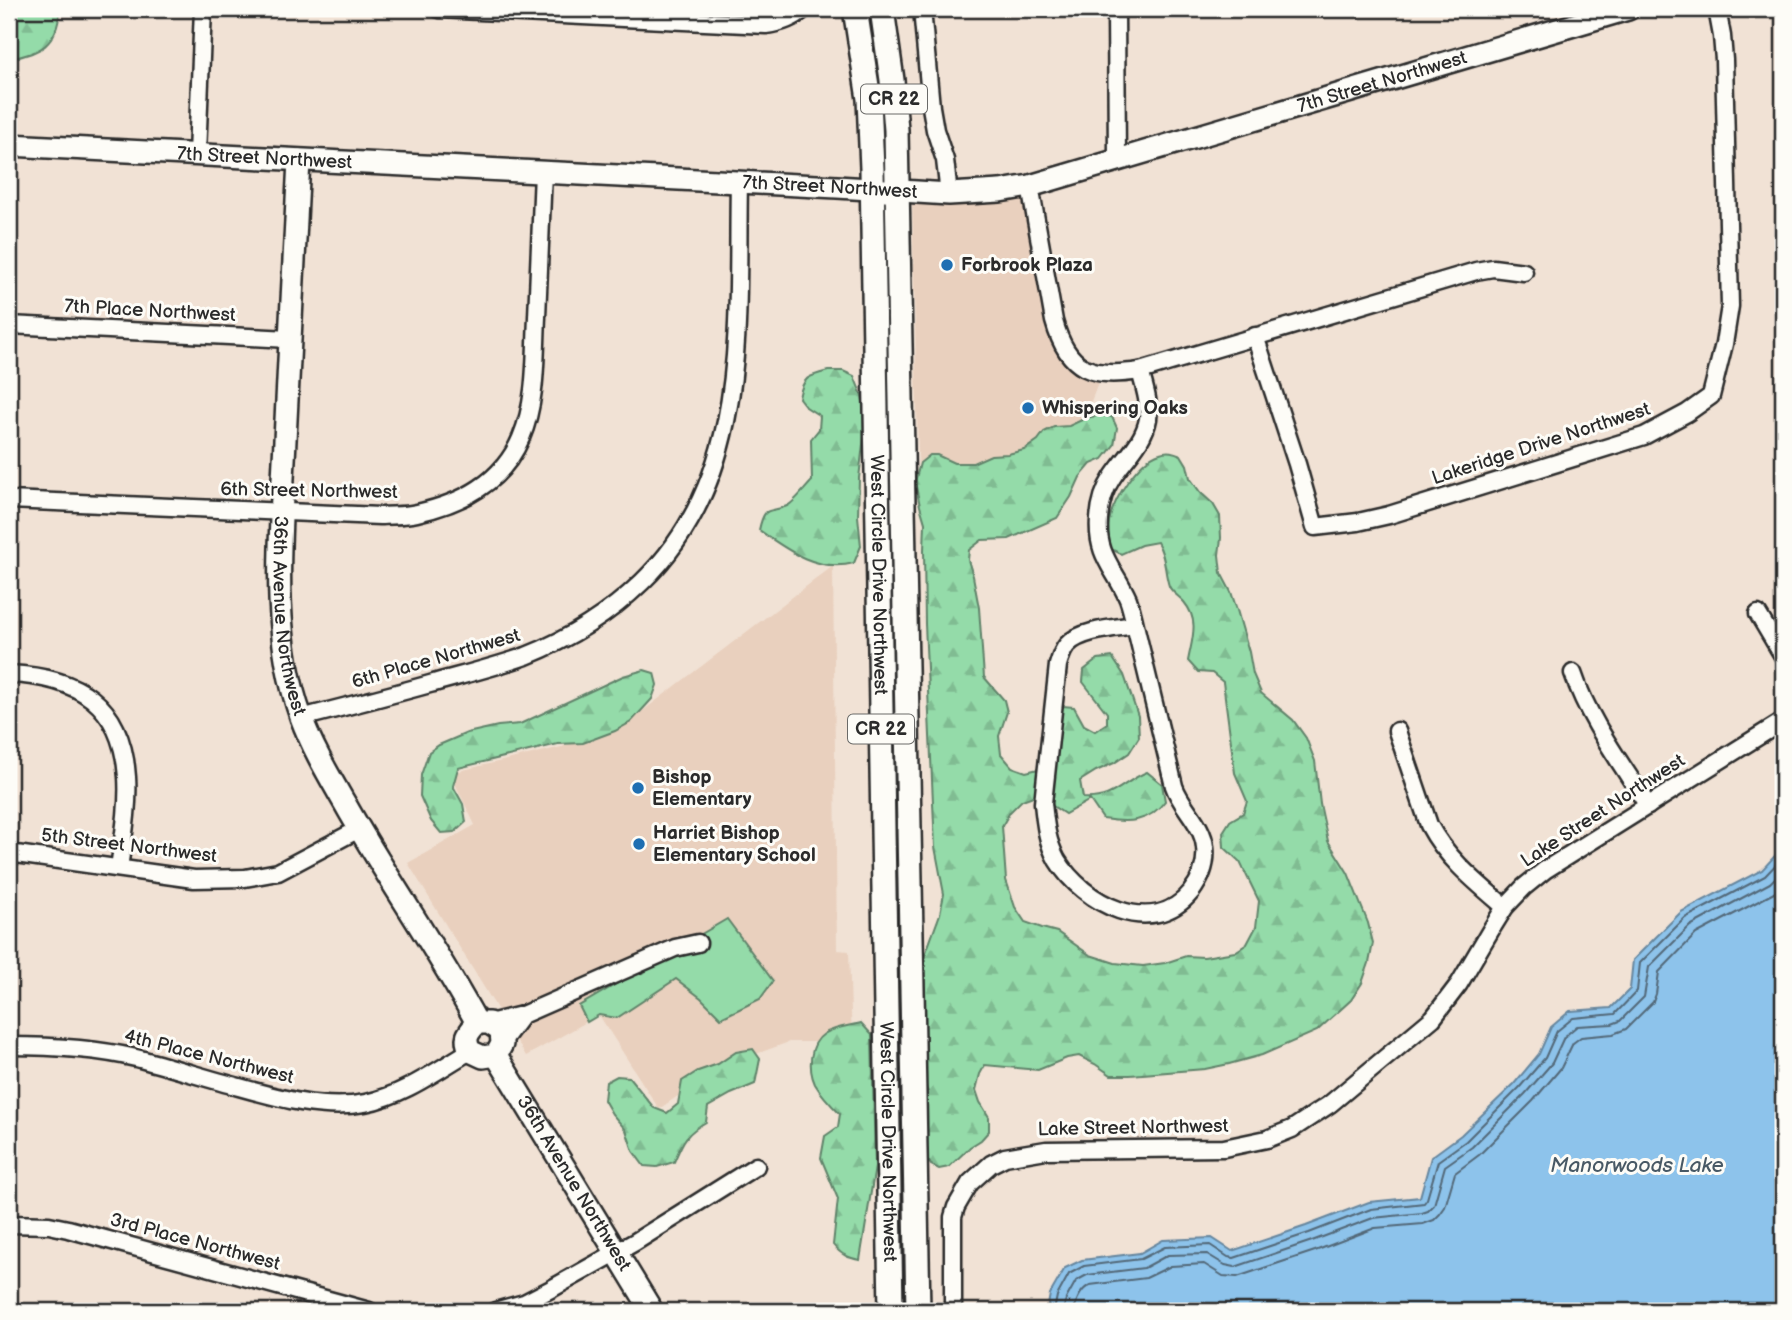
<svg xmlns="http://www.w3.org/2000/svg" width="1792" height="1320" font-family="'Balsamiq Sans',sans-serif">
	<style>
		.built { fill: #e9d0be }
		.green { fill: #94dba9; stroke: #60836a; stroke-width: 2 }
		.forest { fill: url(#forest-firs); stroke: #60836a; stroke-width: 2 }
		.water { fill: #8dc3eb; stroke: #66869e; stroke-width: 2 }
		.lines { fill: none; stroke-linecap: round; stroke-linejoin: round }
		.shore { stroke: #526878; stroke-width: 2 }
		.street-casing { stroke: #2b2b2b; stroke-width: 21 }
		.secondary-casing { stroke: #2b2b2b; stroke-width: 26 }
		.primary-casing { stroke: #2b2b2b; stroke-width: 28 }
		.street { stroke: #fdfcf7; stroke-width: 16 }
		.secondary { stroke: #fdfcf7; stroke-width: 21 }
		.primary { stroke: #fdfcf7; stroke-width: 23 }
		.poi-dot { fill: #1f6fb2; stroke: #fdfcf7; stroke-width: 2.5 }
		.labels { text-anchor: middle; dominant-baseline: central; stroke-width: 6; stroke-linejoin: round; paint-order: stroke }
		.shield { fill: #fdfcf7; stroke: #6a6a68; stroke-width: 2 }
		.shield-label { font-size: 18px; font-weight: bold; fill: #2b2b2b }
		.street-label { font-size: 19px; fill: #2b2b2b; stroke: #fdfcf7 }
		.poi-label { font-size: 19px; font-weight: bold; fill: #2b2b2b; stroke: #fdfcf7; text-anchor: start }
		.water-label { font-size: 21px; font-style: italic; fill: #485965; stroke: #fdfcf7 }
	</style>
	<defs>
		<pattern id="forest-firs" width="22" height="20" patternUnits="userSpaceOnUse" patternTransform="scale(1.75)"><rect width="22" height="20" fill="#94dba9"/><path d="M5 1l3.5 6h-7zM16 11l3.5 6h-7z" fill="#80bc92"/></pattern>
	</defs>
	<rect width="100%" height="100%" fill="#f1e2d5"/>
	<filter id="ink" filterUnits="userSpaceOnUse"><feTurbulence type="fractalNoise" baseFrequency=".0143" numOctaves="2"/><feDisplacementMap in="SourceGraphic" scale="14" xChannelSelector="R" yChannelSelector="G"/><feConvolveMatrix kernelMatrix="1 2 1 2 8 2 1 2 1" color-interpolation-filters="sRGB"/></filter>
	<g filter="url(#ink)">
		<g class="built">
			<path d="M1030,186L1059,337L1102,373L1078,435L919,497L912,192Z"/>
			<path d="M833,566L837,950L849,951L852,1042H789L720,1067L659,1109L599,1015L526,1056L408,863L475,825L450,773L562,747L640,713Z"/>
		</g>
		<path class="green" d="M727,919L773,981L760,999L721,1018L701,998L676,979L617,1018L599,1015L587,1022L579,1006Z"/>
		<g class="forest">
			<path d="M9,9H59L60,10C57,45 41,53 9,59Z"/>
			<path d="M828,371H843L854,376L862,396L866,419L859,478L858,516L861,546L854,563C818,573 787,550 759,530C765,503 769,514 787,506C794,503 806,487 812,481L811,439L819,429L820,416L806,407L799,398C803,377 808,376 828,371Z"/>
			<path d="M1101,415L1112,417L1117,428L1114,445L1103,459L1091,464L1080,477L1071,497L1057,518L1009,539L982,540L969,550L968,560L973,576L979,608L984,677L1004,700L1007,712L999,736L1001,754L1012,767L1026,772L1038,769L1055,752L1059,739V713L1063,706L1074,707L1084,725L1095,731L1107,723V713L1083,682L1084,670L1098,659L1112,657L1124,675L1138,716L1139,737L1129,753L1114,763L1096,771L1080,781L1083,798C1114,800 1122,782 1147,772L1162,784L1165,801C1149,823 1128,823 1103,819L1090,800L1065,814L1036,795L1022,800L1010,812L1002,826L1006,880L1015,907L1025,922L1042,928L1057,932L1090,955L1115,963L1143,966L1165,963L1186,956L1204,957L1235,952L1247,944L1256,927L1259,901L1240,862L1224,847L1223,832L1230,821L1243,813L1247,801L1235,773L1223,682L1212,673L1198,672L1188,661C1192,639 1200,621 1184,602C1179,596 1172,593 1169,586C1164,571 1166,556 1157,542L1141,545L1121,554L1109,548C1108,539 1108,530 1109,521C1114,498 1138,460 1160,453C1168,450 1174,452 1181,455L1187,465L1190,478L1200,492L1213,504L1220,516L1221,538L1219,555L1221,573L1231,592L1237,610L1249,652L1253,674L1261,693L1293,720L1306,738L1315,761L1320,804L1328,841L1348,873L1368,923L1373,943L1369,963L1362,983L1351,1000L1317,1031L1262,1055L1229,1064L1205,1069L1130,1075H1111L1095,1064L1079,1056L1067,1058L1038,1070L985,1065L980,1074L976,1090L980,1102L989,1117V1131L981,1140L970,1147L949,1167L939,1169L931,1165L925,1155V1111L928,1092L922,1075L921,966L940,914L944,894L935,847L925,624L924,550L925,523L920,506L915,482L920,463L930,455H937L954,463H973L991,455L1008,454L1024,450L1038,440L1044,432L1054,427L1069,426L1086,418Z"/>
			<path d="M644,670L654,673L657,685L652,699L631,722L615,731L583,743L558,744L458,768L453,786L463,804L466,822L455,832L441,833L431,821L420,796L421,775L429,752L439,745L467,733L498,726L520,724L623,676Z"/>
			<path d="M861,1023L872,1035L875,1167L860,1260C849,1258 841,1255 833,1245L838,1199L821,1158L825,1136L838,1127L840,1114C831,1105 822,1096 815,1084C808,1069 809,1044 824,1034C834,1027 850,1026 861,1023Z"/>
			<path d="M753,1049L760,1059L755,1084L731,1094L708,1107L706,1122C685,1134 683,1141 674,1162L657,1167L644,1166L633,1151L626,1130L612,1114L604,1100L606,1082L617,1076L629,1077L654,1108L667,1113L678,1104L682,1081L698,1071L718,1064L736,1052Z"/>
		</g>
		<path class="water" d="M1783,847V1311H1047L1050,1294L1065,1268L1082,1260L1140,1253L1163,1240L1212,1238L1232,1251L1306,1226L1369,1202L1420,1197L1431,1157L1461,1135L1514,1084L1539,1054L1551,1027L1570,1011L1611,1008L1630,989L1633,960L1681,912L1762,870Z"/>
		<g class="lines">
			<g class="shore">
				<path d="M1054,1311L1057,1296L1069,1274L1084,1266L1141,1259L1165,1247L1210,1245L1228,1257L1234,1258L1309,1233L1371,1209L1424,1203L1427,1199L1438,1161L1466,1141L1519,1088L1545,1058L1557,1031L1573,1018L1615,1014L1637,991L1640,963L1685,918L1765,876L1783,857"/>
				<path d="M1063,1311L1066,1299L1076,1281L1087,1275L1144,1268L1168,1255L1207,1254L1225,1265L1235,1267L1312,1241L1373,1218L1422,1213L1428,1211L1434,1205L1445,1166L1472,1147L1525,1094L1552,1063L1564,1037L1577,1026L1612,1024L1620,1021L1644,997L1649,967L1690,926L1770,883L1783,870"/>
				<path d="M1074,1311C1076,1301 1080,1290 1090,1285L1146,1278L1171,1266L1204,1264L1223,1276L1237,1277L1315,1251L1375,1228L1423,1224L1434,1220L1440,1214L1445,1207L1455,1173L1479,1155L1533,1101L1561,1068L1573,1043L1581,1037L1613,1034L1626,1029L1653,1002L1656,994L1659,972L1696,934L1774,893L1783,885"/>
			</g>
			<defs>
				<g id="street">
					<path d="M439,9L766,25C781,23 793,19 804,9"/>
					<path d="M922,9L931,107L935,130L945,160L949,194"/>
					<path d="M1116,9L1117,160"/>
					<path d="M197,154L203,9"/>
					<path d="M1030,186L1054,321C1068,372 1093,378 1140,371L1476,271L1493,268L1524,272"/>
					<path d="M9,325L289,339"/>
					<path d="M1255,336L1297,464L1315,527L1358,522L1389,515L1644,436L1687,413L1711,396L1724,344L1730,306L1724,60L1722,36L1717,9"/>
					<path d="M9,500L380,516C392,515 405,516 417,513C462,503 502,483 521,438C537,401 535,356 537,317C539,269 541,220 543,172"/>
					<path d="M1758,614L1783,656"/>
					<path d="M1135,625C1116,628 1080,630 1067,645C1062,651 1060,658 1058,665L1043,803C1045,823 1047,842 1057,860C1083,903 1152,940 1191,892C1201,879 1207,864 1205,847C1203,824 1181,807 1174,786L1135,625C1133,616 1131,607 1128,599C1115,569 1096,556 1099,519C1100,505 1104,490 1112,478C1124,459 1144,442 1148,419C1150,403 1144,386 1140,371"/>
					<path d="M1573,673C1589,721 1622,764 1648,806"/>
					<path d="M9,674C78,677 122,703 127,777C129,807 123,839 119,868"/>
					<path d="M301,718C344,707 387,696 430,684C462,675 495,667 526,656C569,639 609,614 642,582C752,476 736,322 739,182"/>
					<path d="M1397,731L1429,825C1447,859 1476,882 1505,907"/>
					<path d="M9,853L194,879L245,878L278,872L359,829"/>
					<path d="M522,1015L675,948L698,943"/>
					<path d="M489,1023L522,1015L502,1042"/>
					<path d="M9,1046C52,1046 94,1048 136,1058C171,1067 205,1078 239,1087C278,1098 324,1111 365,1103C404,1095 436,1071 470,1051"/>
					<path d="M9,1224L49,1225L68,1229L369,1311"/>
					<path d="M495,1311L524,1303L551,1289L635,1242L756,1166"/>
					<path d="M953,1311V1217L956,1207L970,1183L991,1164L1005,1157L1046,1150L1224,1148L1267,1139L1292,1129L1330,1104L1433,1018L1459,984L1492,928L1505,907L1524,887L1545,870L1783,721"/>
				</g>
				<g id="secondary">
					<path id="s1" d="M9,145L837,187L949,194L1000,191L1030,186L1628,9"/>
					<path id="s2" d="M299,160C294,253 289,346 285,440C281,532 269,628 301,717C312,747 328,774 344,802C386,877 436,947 477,1023"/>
					<path d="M477,1023H489L501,1031L502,1044L496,1055L483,1057L470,1051C464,1038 467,1034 477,1023Z"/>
					<path id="s3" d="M496,1055L652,1311"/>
				</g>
				<g id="primary">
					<path id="s4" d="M855,9L869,99L872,169L891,1311"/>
					<path d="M882,9L892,80L896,130L918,1311"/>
				</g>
			</defs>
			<use href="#street" class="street-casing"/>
			<use href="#secondary" class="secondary-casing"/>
			<use href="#primary" class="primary-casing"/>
			<use href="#street" class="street"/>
			<use href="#secondary" class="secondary"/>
			<use href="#primary" class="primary"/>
		</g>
	</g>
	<g class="poi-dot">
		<circle cx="947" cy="265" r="7"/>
		<circle cx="1028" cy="408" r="7"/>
		<circle cx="638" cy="788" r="7"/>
		<circle cx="639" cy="844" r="7"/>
	</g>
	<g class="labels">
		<g class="shield">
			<rect x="861" y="84.5" width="66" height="29" rx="5"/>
			<rect x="848" y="714.5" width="66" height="29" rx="5"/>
		</g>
		<g class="shield-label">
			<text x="894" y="99">CR 22</text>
			<text x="881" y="729">CR 22</text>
		</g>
		<g class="street-label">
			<text stroke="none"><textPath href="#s1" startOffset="1390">7th Street Northwest</textPath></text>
			<text stroke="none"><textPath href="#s1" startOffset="256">7th Street Northwest</textPath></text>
			<text stroke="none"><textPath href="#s1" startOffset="822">7th Street Northwest</textPath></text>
			<text transform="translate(150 311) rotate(3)">7th Place Northwest</text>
			<text transform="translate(1541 444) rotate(-18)">Lakeridge Drive Northwest</text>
			<text transform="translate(309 491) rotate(1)">6th Street Northwest</text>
			<text stroke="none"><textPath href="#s4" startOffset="567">West Circle Drive Northwest</textPath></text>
			<text stroke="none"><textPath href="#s2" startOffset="457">36th Avenue Northwest</textPath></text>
			<text transform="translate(436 659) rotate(-16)">6th Place Northwest</text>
			<text transform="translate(1603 811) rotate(-33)">Lake Street Northwest</text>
			<text transform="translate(129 846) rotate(7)">5th Street Northwest</text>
			<text transform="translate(209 1057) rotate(14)">4th Place Northwest</text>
			<text transform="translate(1133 1128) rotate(-1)">Lake Street Northwest</text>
			<text stroke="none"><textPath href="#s4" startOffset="1134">West Circle Drive Northwest</textPath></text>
			<text stroke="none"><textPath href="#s3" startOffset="150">36th Avenue Northwest</textPath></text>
			<text transform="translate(195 1242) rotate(15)">3rd Place Northwest</text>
		</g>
		<g class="poi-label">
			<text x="961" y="265">Forbrook Plaza</text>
			<text x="1042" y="408">Whispering Oaks</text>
			<text x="652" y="777">Bishop<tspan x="652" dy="22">Elementary</tspan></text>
			<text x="653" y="833">Harriet Bishop<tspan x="653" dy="22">Elementary School</tspan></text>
		</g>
		<g class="water-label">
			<text x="1637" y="1165">Manorwoods Lake</text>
		</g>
	</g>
	<rect width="1792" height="1320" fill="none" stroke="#fdfcf7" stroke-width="35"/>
	<rect x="18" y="18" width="1757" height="1285" fill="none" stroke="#2b2b2b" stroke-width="2.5" filter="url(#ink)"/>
</svg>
